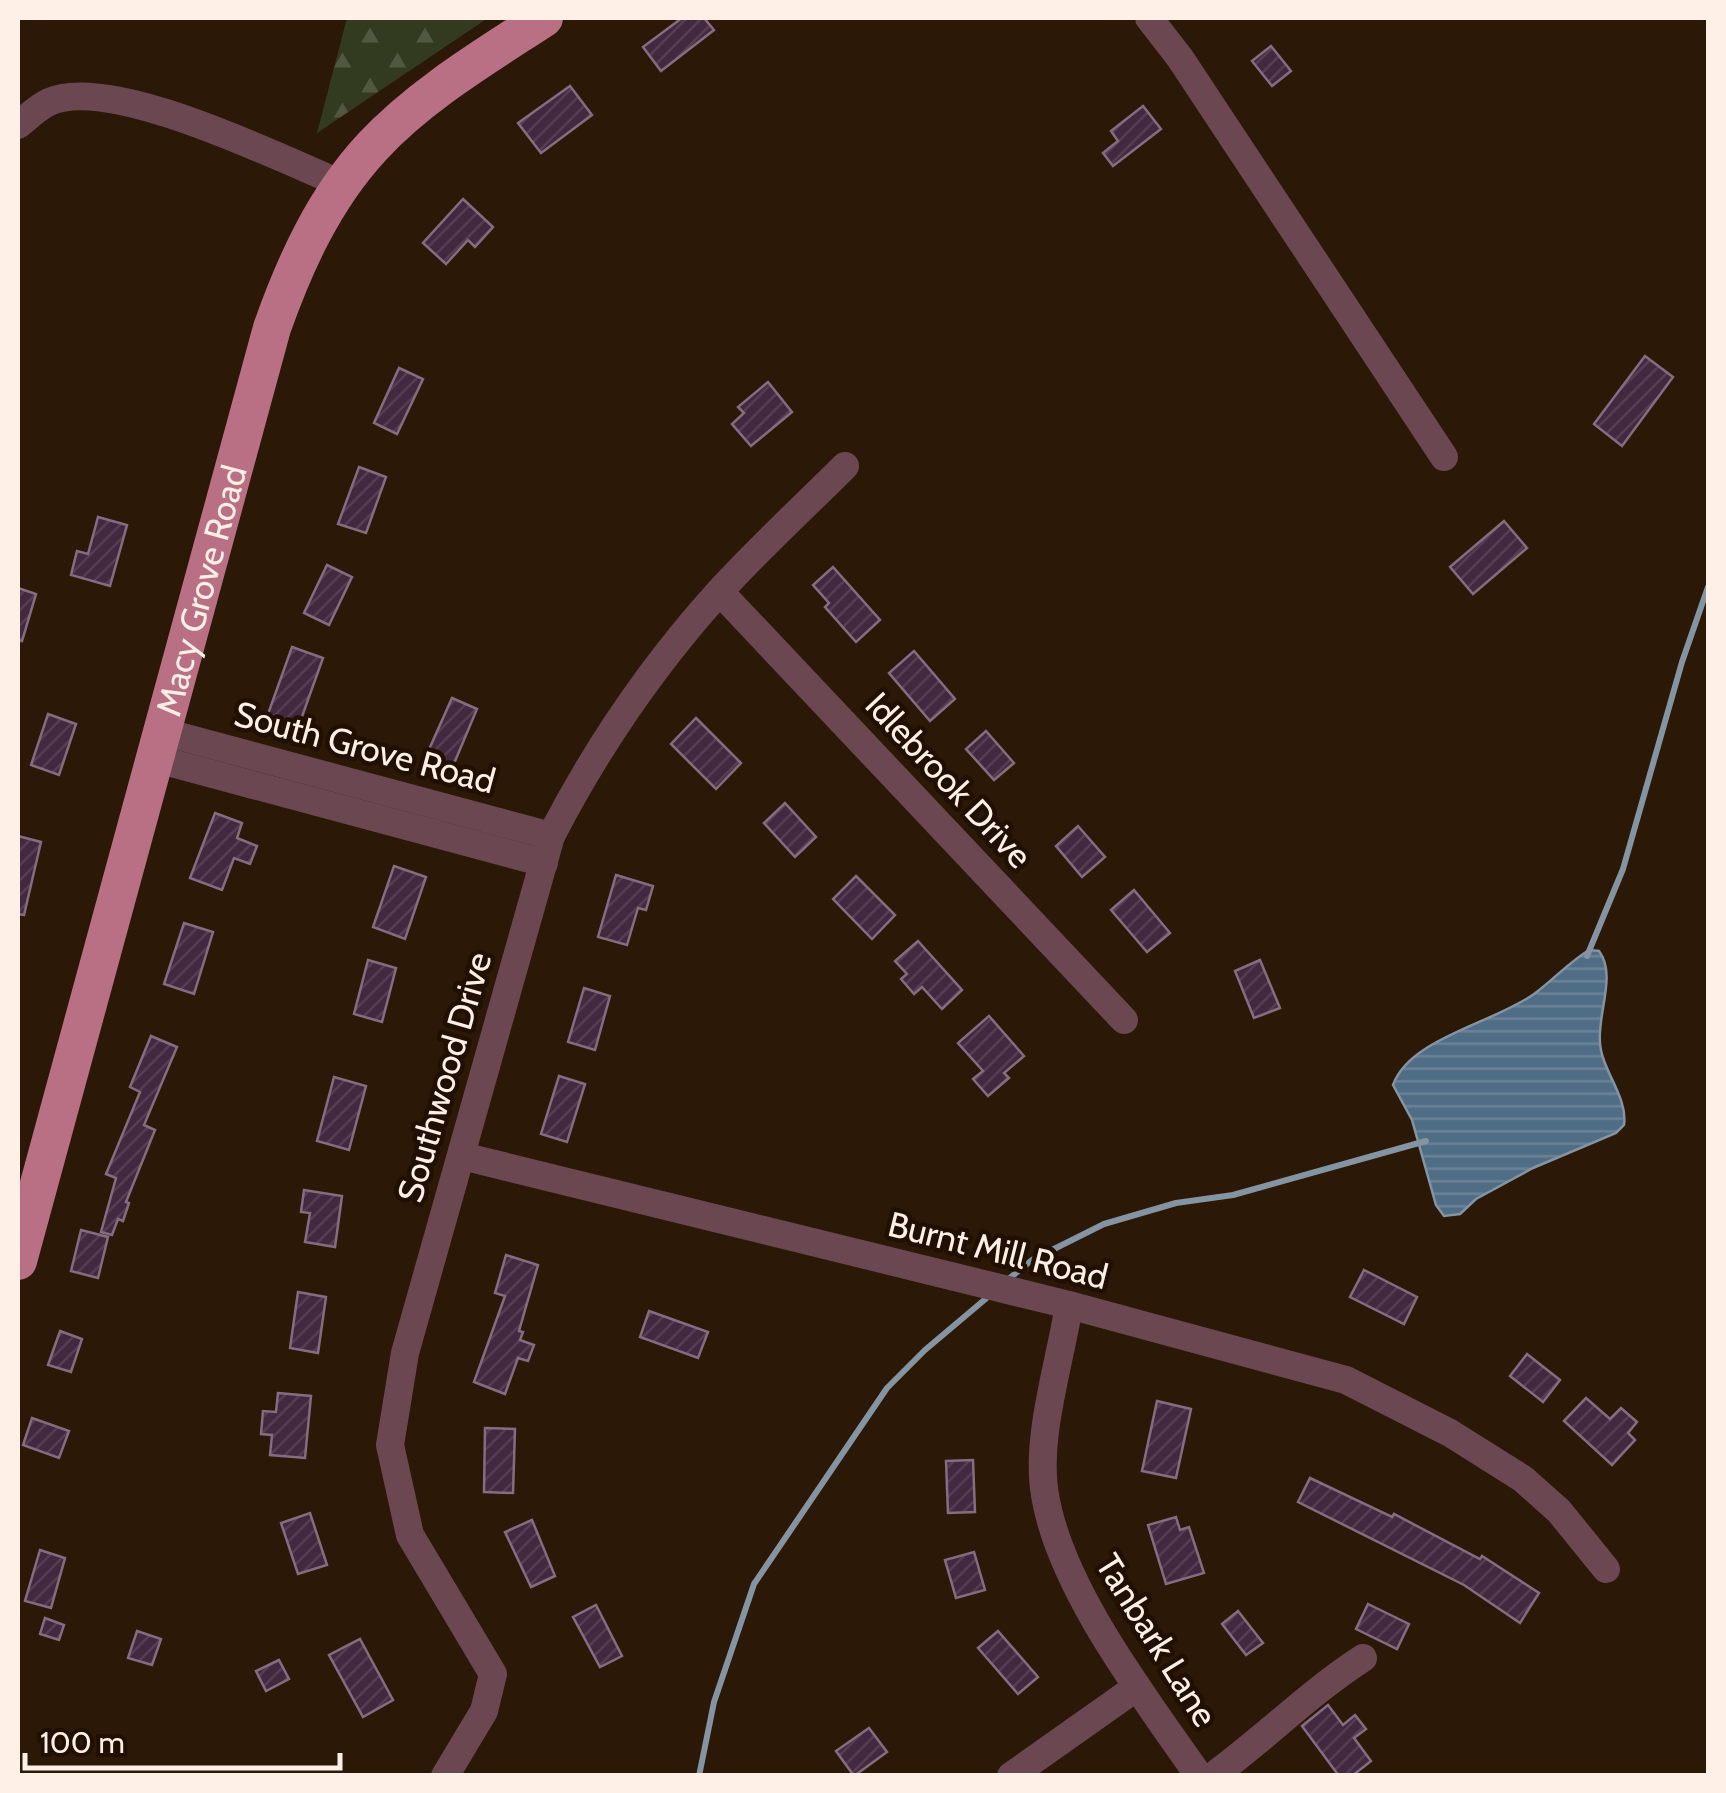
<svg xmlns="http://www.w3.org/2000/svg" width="1726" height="1793" font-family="Cabin,sans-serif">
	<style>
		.forest { fill: url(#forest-firs) }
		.water { fill: url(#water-rules); stroke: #8494a3; stroke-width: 2.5 }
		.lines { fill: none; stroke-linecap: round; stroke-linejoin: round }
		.stream { stroke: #8494a3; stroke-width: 6 }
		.building { fill: url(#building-hatch); stroke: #846d81; stroke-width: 2.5 }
		.minor { stroke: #6b4851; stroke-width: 28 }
		.major { stroke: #b97084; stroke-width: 38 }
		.labels { text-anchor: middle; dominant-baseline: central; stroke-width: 9; stroke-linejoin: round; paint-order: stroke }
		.street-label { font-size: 35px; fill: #fef0e6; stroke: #210f01 }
	</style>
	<defs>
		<pattern id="forest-firs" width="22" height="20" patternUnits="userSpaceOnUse" patternTransform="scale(2.5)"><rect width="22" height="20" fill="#323b20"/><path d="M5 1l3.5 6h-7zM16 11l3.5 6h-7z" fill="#515840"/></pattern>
		<pattern id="water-rules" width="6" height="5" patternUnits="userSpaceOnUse" patternTransform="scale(2.5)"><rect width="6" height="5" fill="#506d86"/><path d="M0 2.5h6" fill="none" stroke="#6a8297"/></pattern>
		<pattern id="building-hatch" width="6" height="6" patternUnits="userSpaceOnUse" patternTransform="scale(2.5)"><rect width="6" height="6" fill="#422940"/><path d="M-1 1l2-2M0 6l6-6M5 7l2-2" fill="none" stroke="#553e52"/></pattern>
	</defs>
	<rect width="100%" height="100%" fill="#2b1807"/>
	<path class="forest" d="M347,18H488L317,133Z"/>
	<path class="water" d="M1589,950L1599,951C1617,975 1597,1014 1600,1043C1602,1071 1628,1097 1624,1125L1616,1133L1533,1168L1476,1199L1460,1214L1444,1216L1436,1205L1412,1120L1393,1085C1410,1038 1494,1023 1534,994C1553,980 1568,963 1589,950Z"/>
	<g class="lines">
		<g class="stream">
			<path d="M1587,956L1623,869L1682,662L1708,587"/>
			<path d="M1006,1281L1032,1260L1104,1224L1176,1203L1233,1195L1426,1141"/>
			<path d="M699,1776L714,1702L754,1584L887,1388L925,1350L989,1296"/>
		</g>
	</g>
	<g class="building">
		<path d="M682,18H704L714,30L661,71L643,47Z"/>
		<path d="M1271,46L1291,71L1272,86L1252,61Z"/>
		<path d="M570,86L592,115L541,153L518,123Z"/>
		<path d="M1143,106L1161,129L1113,166L1103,153L1118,141L1111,131Z"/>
		<path d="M463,199L493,227L475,247L468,240L446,264L423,243Z"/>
		<path d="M1645,356L1673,377L1622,446L1594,424Z"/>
		<path d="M399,368L423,379L397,434L374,423Z"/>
		<path d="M768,382L792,412L751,446L732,424L744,413L738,407Z"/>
		<path d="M359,467L386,477L366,533L338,524Z"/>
		<path d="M98,517L127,525L110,586L71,575L77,551L88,554Z"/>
		<path d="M1504,521L1527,548L1473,594L1450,567Z"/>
		<path d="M327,565L352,577L329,625L304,613Z"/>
		<path d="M833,567L880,620L856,642L825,607L829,603L813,585Z"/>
		<path d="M18,588L36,594L22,641L18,640Z"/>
		<path d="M292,647L323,658L299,725L268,714Z"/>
		<path d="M914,651L955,699L930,721L889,673Z"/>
		<path d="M452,698L477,709L453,766L427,754Z"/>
		<path d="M48,714L76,724L59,775L31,765Z"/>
		<path d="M696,718L741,763L716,789L671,744Z"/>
		<path d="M986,731L1014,763L994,780L966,749Z"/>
		<path d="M785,803L816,837L795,857L764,823Z"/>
		<path d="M215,813L242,823L237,838L257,846L250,864L234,858L222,890L190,878Z"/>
		<path d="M1078,826L1105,857L1082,877L1056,846Z"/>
		<path d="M18,836L41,842L24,915L18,914Z"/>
		<path d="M394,866L426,877L405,939L373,927Z"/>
		<path d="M616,875L653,886L646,910L638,908L627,945L598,937Z"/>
		<path d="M856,876L895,915L872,939L833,899Z"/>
		<path d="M1134,890L1170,933L1147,952L1111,910Z"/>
		<path d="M184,923L213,932L194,994L164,984Z"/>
		<path d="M918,941L962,990L942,1009L922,987L914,994L901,979L907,974L895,961Z"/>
		<path d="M368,960L396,968L382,1022L354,1014Z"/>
		<path d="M1260,960L1280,1008L1254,1018L1235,971Z"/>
		<path d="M584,988L610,996L595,1050L568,1042Z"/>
		<path d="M989,1016L1024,1056L1004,1073L1009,1078L988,1096L973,1079L983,1071L958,1043Z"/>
		<path d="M151,1036L177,1047L144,1125L155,1130L126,1202L129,1203L123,1221L118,1219L112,1235L101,1232L116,1178L106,1174L140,1092L130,1087Z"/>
		<path d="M559,1076L585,1084L567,1142L541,1134Z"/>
		<path d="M334,1077L366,1086L349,1150L317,1141Z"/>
		<path d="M304,1190L342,1196L335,1247L305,1242L310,1213L301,1212Z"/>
		<path d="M81,1230L108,1237L98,1278L71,1271Z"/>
		<path d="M506,1255L538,1265L519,1331L523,1332L520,1340L534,1345L528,1361L518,1358L505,1394L474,1382L505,1296L495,1293Z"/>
		<path d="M1364,1270L1417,1297L1404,1324L1350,1297Z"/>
		<path d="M298,1292L326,1297L318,1353L290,1348Z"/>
		<path d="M649,1311L708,1332L698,1358L640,1337Z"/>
		<path d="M60,1331L82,1339L71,1372L48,1365Z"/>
		<path d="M1527,1354L1560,1380L1543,1402L1510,1376Z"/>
		<path d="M278,1393L311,1396L305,1458L270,1455L272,1435L261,1434L263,1411L276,1412Z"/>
		<path d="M1586,1398L1610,1419L1621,1408L1637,1422L1628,1433L1635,1440L1612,1465L1564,1421Z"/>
		<path d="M1157,1401L1191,1409L1176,1478L1142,1471Z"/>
		<path d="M32,1418L69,1431L59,1458L23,1445Z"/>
		<path d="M485,1428L515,1429L513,1493L484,1492Z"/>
		<path d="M973,1460L975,1512L948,1513L946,1461Z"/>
		<path d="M1310,1478L1392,1517L1394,1514L1480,1559L1482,1556L1539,1593L1520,1623L1464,1585L1298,1502Z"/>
		<path d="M310,1513L327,1565L298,1574L281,1523Z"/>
		<path d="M1176,1517L1180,1530L1189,1527L1204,1573L1166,1584L1148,1525Z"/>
		<path d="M532,1520L555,1576L531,1587L505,1532Z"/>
		<path d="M40,1550L65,1558L51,1608L25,1601Z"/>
		<path d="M974,1552L985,1590L956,1598L945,1560Z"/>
		<path d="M1368,1604L1409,1624L1397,1649L1356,1629Z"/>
		<path d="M596,1605L622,1656L600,1667L573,1617Z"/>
		<path d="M1238,1611L1263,1643L1246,1655L1222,1624Z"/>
		<path d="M45,1618L64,1625L59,1640L40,1634Z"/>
		<path d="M137,1631L161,1639L152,1665L128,1658Z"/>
		<path d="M998,1631L1038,1677L1018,1694L978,1648Z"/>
		<path d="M360,1639L393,1700L363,1717L329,1655Z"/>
		<path d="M279,1660L289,1679L266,1691L256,1671Z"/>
		<path d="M1328,1705L1343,1725L1355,1715L1366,1729L1354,1738L1371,1761L1352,1776H1339L1302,1726Z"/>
		<path d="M869,1728L887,1752L854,1776L836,1751Z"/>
	</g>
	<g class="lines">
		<g class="minor">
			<path d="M1149,18L1180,58L1444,457"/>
			<path d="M18,125C27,118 38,107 49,102C110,74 279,158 342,184"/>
			<path d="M720,592L1124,1020"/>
			<path d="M160,731L551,836"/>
			<path d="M153,758L544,863"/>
			<path d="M462,1156L1069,1305L1346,1380L1450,1433L1523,1479L1559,1511L1606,1569"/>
			<path d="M1069,1305C1060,1363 1035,1438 1045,1495C1060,1588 1145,1698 1199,1776"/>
			<path d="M445,1776L484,1711L493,1674L410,1535L390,1445L405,1353L551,836C597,747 653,665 720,591C760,547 804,507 845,466"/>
			<path d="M1011,1776L1137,1687"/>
			<path d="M1213,1776C1265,1738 1309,1693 1363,1658"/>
		</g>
		<path class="major" id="s1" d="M18,1261L272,328C295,263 324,199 372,147C420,95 486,56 544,18"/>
	</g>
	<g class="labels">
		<g class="street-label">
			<text stroke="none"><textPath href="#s1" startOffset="695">Macy Grove Road</textPath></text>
			<text transform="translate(365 747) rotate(15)">South Grove Road</text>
			<text transform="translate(949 780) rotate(47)">Idlebrook Drive</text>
			<text transform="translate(444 1077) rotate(-74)">Southwood Drive</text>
			<text transform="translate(998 1250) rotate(14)">Burnt Mill Road</text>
			<text transform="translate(1157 1640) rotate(58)">Tanbark Lane</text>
		</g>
	</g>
	<rect width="1726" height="1793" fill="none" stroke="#fef0e6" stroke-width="40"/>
	<path d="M25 1753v15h315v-15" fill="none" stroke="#fef0e6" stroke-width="5"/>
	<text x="40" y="1753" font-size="30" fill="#fef0e6" stroke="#210f01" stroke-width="8" paint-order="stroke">100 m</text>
</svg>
